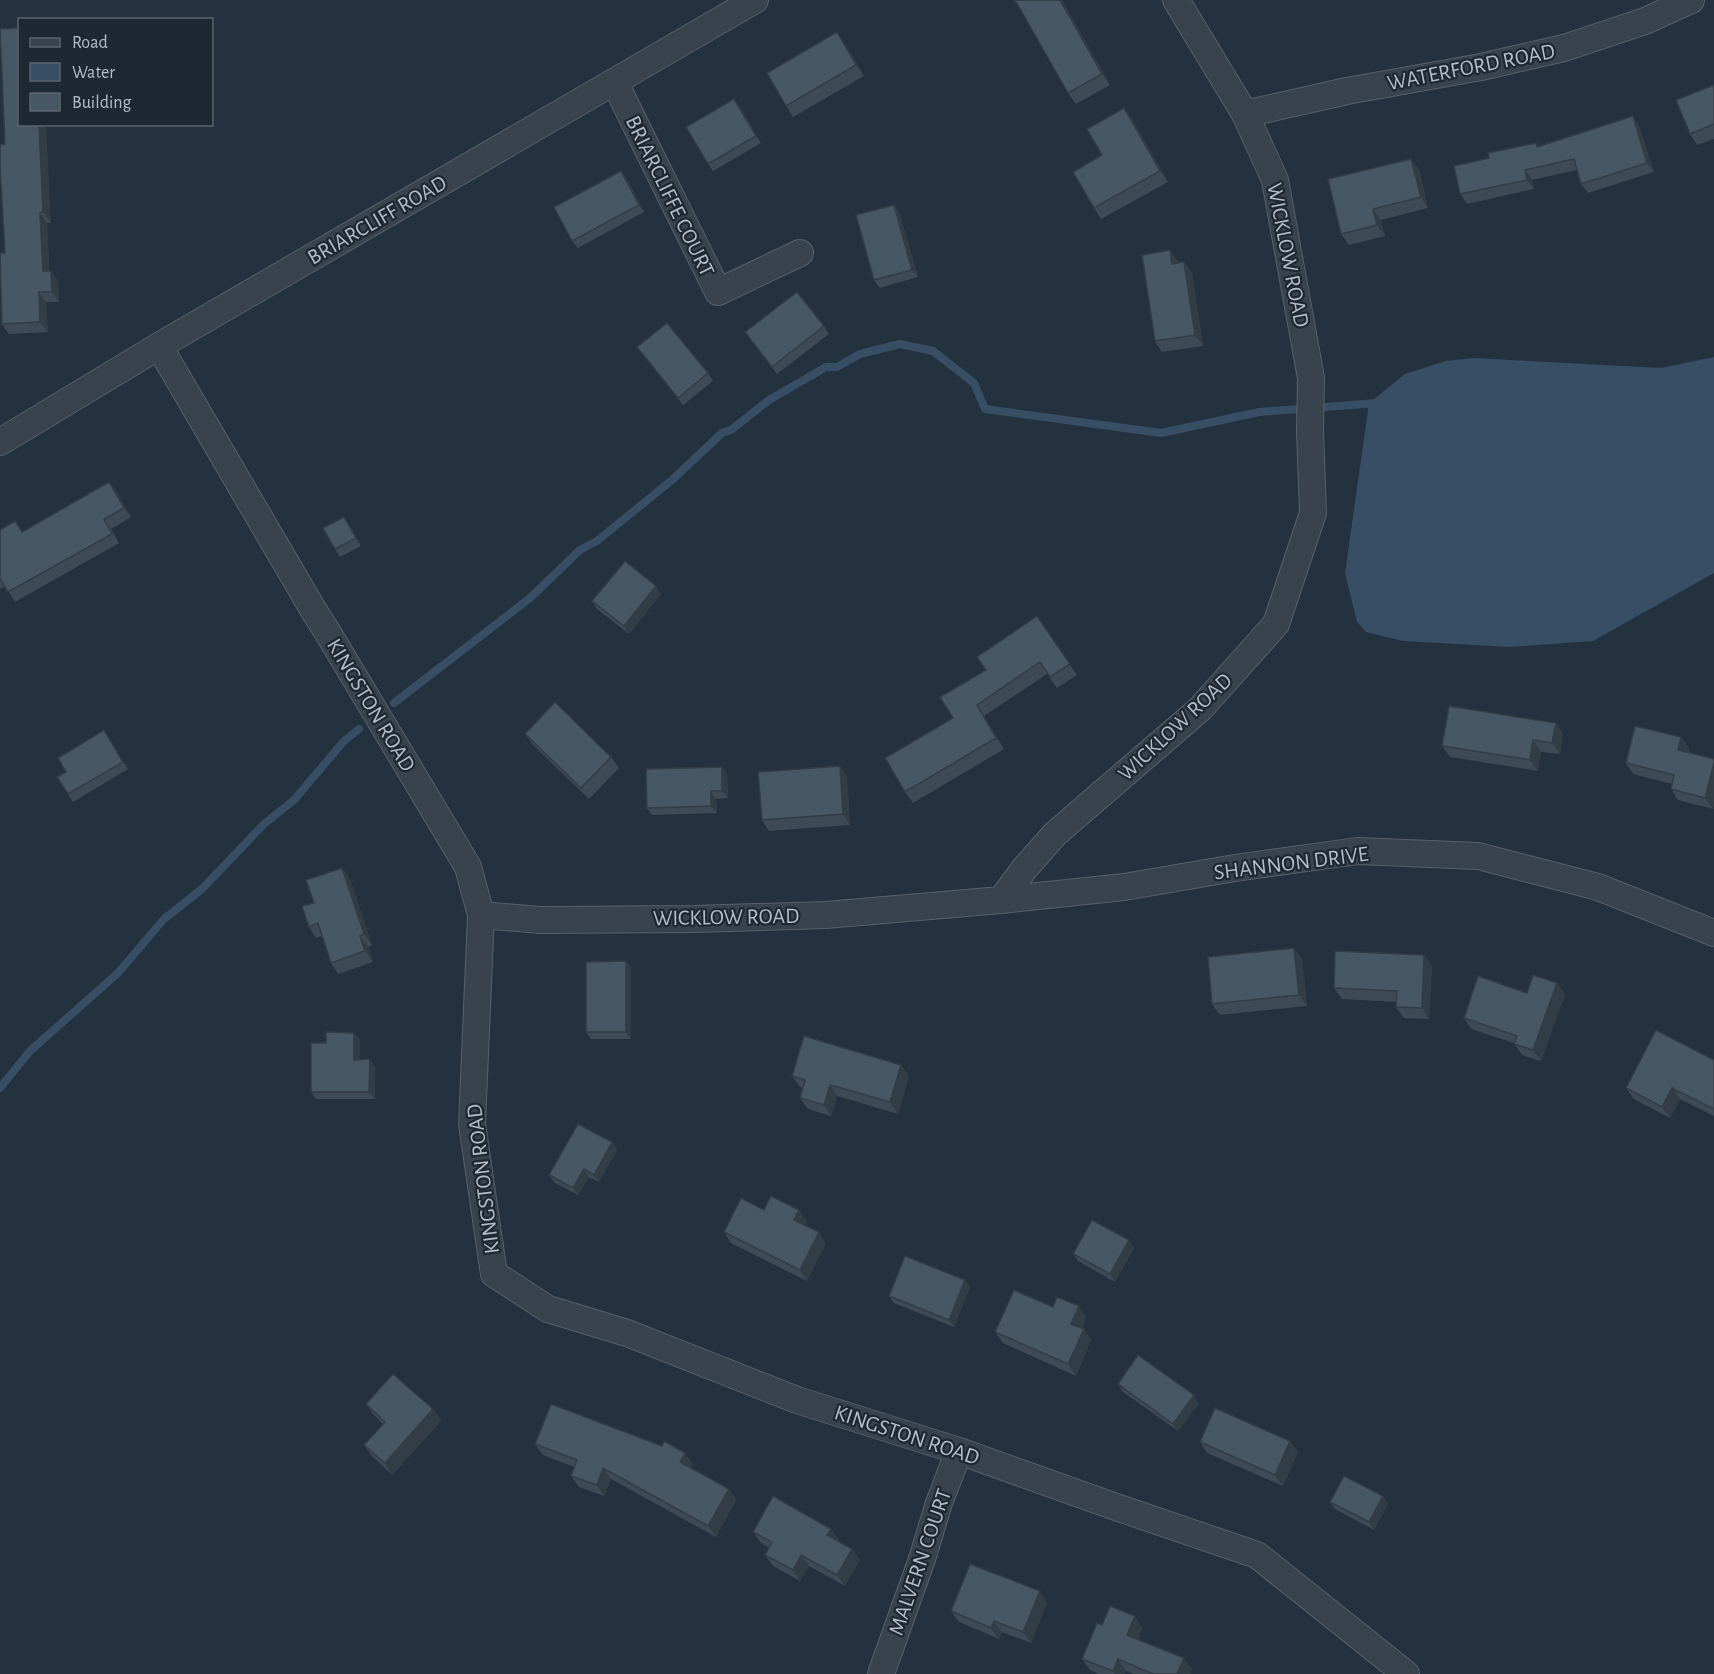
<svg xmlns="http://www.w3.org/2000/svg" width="1714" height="1674" font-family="'Alegreya Sans',sans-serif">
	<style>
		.water { fill: #384e65 }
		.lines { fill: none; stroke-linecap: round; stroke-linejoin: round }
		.stream { stroke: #384e65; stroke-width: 8 }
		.minor-casing { stroke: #56616c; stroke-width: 28 }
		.minor { stroke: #38434e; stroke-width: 26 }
		.wall { fill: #3e4b56 }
		.shaded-wall { fill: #323d46 }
		.building { fill: #485764; stroke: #323d46; stroke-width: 1.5 }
		.labels { text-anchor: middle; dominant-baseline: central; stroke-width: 4.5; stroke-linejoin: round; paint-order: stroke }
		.street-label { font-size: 22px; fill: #b4bec9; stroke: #1d2833 }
	</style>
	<rect width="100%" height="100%" fill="#24313e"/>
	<path class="water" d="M1714,357V573L1593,641L1510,647L1403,641L1366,632L1357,622L1345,573L1369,403L1405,374L1446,361L1474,358L1661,368Z"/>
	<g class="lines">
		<g class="stream">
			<path d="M394,703L530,598L580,550L597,541L672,480L722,433L731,430L769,400L826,367H837L860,354L900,344L933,351L974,383L985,409L1161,433L1259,412L1377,403"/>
			<path d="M0,1088L30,1051L118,973L164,919L202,889L264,824L294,800L344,741L359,729"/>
		</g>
		<defs>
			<g id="minor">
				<path d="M615,83L718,292L800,253"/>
				<path d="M1245,114L1347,91L1481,67L1564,48L1645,21L1691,0"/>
				<path d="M159,346L314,611L328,633L468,867L481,915L472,1124L494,1274L548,1309L627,1333L797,1400L959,1451L1116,1507L1257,1555L1406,1674"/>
				<path d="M0,442L159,346L755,0"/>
				<path d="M1001,900L1124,887L1235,868L1358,851L1478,856L1598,887L1714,933"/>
				<path d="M481,915L540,920L694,919L826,915L1001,900L1025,868L1055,834L1200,709L1276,624L1313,513L1310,431L1311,378L1275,180L1245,114L1176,0"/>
				<path d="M881,1674L922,1559L939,1503L959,1451"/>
			</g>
		</defs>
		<use href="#minor" class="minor-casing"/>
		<use href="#minor" class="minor"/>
	</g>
	<g class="wall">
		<path d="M1013,0H1062L1110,85L1076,104L1068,93L1019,7Z"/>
		<path d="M845,44L864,76L793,117L786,106Z"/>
		<path d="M1714,85V139L1697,145L1690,134Z"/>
		<path d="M734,99L761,143L713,171L708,164Z"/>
		<path d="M1132,119L1168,182L1101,219L1094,208L1102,155Z"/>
		<path d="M1639,126L1654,172L1588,193L1581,184L1577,170L1532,180L1534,189L1467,204L1460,194L1489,158L1536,143L1538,146Z"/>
		<path d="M0,145L51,223H47L49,271H51L58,281L59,302H46L48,332L9,334L2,324L5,253Z"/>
		<path d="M1411,159L1419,170L1428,208L1381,220L1385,236L1349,245L1341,234Z"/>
		<path d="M621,171L627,179L644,212L578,248L572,241Z"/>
		<path d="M899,212L918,277L880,288L874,280Z"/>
		<path d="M1178,261V263L1184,262L1192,273L1203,346L1162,352L1155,341Z"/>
		<path d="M824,326L829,334L777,374L745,332Z"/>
		<path d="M637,347L708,373L713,381L683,405Z"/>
		<path d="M116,491L131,517L111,529L119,543L15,602L5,586L0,589V530L23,531Z"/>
		<path d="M344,517L361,546L340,557L335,549Z"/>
		<path d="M661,594L629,634L597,609L592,601Z"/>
		<path d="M1037,616L1077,675L1057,688L1047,674L984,716L1004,749L913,803L905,792L953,718L986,670Z"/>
		<path d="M1556,723L1563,734L1560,754L1541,752L1538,771L1450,757L1442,746Z"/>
		<path d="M104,730L128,769L73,802L68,794L66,772Z"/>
		<path d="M525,734L611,757L619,768L589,799L533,745Z"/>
		<path d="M1681,737L1689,749L1688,752L1714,759V804L1713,809L1678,800L1671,789L1672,784L1633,774L1626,763Z"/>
		<path d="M840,766L847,777L850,825L769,831L762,820Z"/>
		<path d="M722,767L727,774L728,798L716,799L717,813L652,815L647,808Z"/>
		<path d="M342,868L350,879L372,945L368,947L373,962L338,974L331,963L322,936L316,938L309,927L314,903Z"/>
		<path d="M1424,955L1432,966L1429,1019L1404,1018L1396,1007V1002L1342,999L1334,988Z"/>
		<path d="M1302,959L1307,1006L1220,1015L1212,1004Z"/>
		<path d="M626,961L631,968V1039H591L586,1032Z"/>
		<path d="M1557,983L1565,994L1541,1061L1522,1055L1514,1043L1471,1029L1464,1018L1527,993Z"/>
		<path d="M354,1033L360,1040L359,1060L375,1067V1099H316L311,1092L326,1043Z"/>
		<path d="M1714,1060V1116L1680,1099L1670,1118L1634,1099L1626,1088Z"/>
		<path d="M901,1065L909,1076L898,1114L837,1096L831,1116L808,1109L800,1098L803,1088L800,1087L792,1076Z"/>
		<path d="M612,1142L617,1150L599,1182L589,1177L578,1195L555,1183L549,1175Z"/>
		<path d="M764,1210L807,1221L805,1225L826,1243L807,1281L731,1243L724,1232Z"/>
		<path d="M1134,1248L1115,1282L1078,1261L1073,1254Z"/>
		<path d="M965,1280L970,1287L954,1327L894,1303L889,1296Z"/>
		<path d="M1053,1307L1086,1317L1082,1328L1084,1329L1091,1340L1076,1376L1003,1343L995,1332Z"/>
		<path d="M1118,1384L1199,1403L1178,1431L1123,1392Z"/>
		<path d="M366,1404L433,1409L441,1421L392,1475L372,1456L364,1445L383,1424L374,1415Z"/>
		<path d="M1200,1442L1298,1452L1283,1486L1207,1453Z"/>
		<path d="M535,1444L693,1464L691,1468L729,1489L736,1500L716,1537L611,1479L604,1496L579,1487L571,1476L574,1467L543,1455Z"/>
		<path d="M1383,1496L1388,1504L1374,1530L1335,1509L1330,1502Z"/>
		<path d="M831,1529L839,1540L838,1541L852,1549L860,1560L845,1586L809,1566L800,1581L773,1566L765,1555L769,1548L761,1543L753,1532Z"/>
		<path d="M1047,1602L1031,1643L1002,1632L999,1639L959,1622L951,1611Z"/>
		<path d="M1135,1616L1142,1628L1138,1639L1192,1669L1190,1674H1134L1126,1671L1124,1674H1099L1090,1670L1082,1659L1102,1625Z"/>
	</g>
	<g class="shaded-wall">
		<path d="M1060,0H1062L1110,85L1102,74Z"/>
		<path d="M837,32L845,44L864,76L856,65Z"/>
		<path d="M734,99L740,106L761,143L756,136Z"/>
		<path d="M1124,108L1132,119L1168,182L1160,171Z"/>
		<path d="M1633,116L1639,126L1654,172L1647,163Z"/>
		<path d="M39,124H46L51,223L43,212Z"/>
		<path d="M1411,159L1419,170L1428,208L1421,197Z"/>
		<path d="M1525,170L1532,180L1534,189L1527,180Z"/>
		<path d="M621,171L627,179L644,212L639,205Z"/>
		<path d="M894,205L899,212L918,277L912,270Z"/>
		<path d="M1373,209L1381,220L1385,236L1377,225Z"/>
		<path d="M40,213L47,223L50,281L43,271Z"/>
		<path d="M1170,250L1178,261L1180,275L1172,264Z"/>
		<path d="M1184,262L1192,273L1203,346L1195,335Z"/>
		<path d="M51,271L58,281L59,302L52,292Z"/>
		<path d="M39,292L46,302L48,332L40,322Z"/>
		<path d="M109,482L116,491L131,517L124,508Z"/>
		<path d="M656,586L661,594L629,634L624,626Z"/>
		<path d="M977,705L984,716L1004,749L996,738Z"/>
		<path d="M1556,723L1563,734L1560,754L1552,743Z"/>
		<path d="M1681,737L1689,749L1686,761L1678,750Z"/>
		<path d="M1533,740L1541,752L1538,771L1530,760Z"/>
		<path d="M1714,763V804L1713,809L1705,798Z"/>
		<path d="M840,766L847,777L850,825L843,814Z"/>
		<path d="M722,767L727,774L728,798L722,791Z"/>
		<path d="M711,791L716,799L717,813L711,806Z"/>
		<path d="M342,868L350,879L372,945L364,934Z"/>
		<path d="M360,936L368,947L373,962L365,951Z"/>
		<path d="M1294,948L1302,959L1307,1006L1299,995Z"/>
		<path d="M1424,955L1432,966L1429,1019L1422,1008Z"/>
		<path d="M626,961L631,968V1039L626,1032Z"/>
		<path d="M1557,983L1565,994L1541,1061L1533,1050Z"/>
		<path d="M354,1033L360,1040L359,1067L354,1060Z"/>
		<path d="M370,1059L375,1067V1099L369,1092Z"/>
		<path d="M901,1065L909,1076L898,1114L890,1102Z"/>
		<path d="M830,1085L837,1096L831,1116L824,1105Z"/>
		<path d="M1672,1088L1680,1099L1670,1118L1662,1107Z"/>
		<path d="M612,1142L617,1150L599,1182L594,1175Z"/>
		<path d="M584,1169L589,1177L578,1195L573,1188Z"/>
		<path d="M799,1210L807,1221L802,1231L794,1220Z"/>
		<path d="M819,1232L826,1243L807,1281L800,1270Z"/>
		<path d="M1129,1240L1134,1248L1115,1282L1110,1274Z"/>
		<path d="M965,1280L970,1287L954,1327L949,1320Z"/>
		<path d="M1079,1306L1086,1317L1079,1335L1071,1324Z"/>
		<path d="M1084,1329L1091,1340L1076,1376L1068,1364Z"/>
		<path d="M1194,1395L1199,1403L1178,1431L1173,1424Z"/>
		<path d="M433,1409L441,1421L392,1475L385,1463Z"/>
		<path d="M1290,1441L1298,1452L1283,1486L1275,1475Z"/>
		<path d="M685,1453L693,1464L688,1473L680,1462Z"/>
		<path d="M603,1468L611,1479L604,1496L597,1485Z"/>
		<path d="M729,1489L736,1500L716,1537L708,1526Z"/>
		<path d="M1383,1496L1388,1504L1374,1530L1369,1522Z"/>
		<path d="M831,1529L839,1540L835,1546L827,1535Z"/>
		<path d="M852,1549L860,1560L845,1586L837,1575Z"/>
		<path d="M801,1555L809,1566L800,1581L793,1570Z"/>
		<path d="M1040,1591L1047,1602L1031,1643L1023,1632Z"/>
		<path d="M1135,1616L1142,1628L1135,1646L1127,1635Z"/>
		<path d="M994,1621L1002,1632L999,1639L991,1628Z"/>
		<path d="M1184,1658L1192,1669L1190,1674H1177Z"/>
		<path d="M1118,1659L1126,1671L1124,1674H1115L1113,1671Z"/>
	</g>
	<g class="building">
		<path d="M1015,0H1060L1102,74L1068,93Z"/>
		<path d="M20,28V124H39L43,212L40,213L43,271H51L52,292H39L40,322L2,324L0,253H5L0,166V145L5,144L0,29Z"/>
		<path d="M837,32L856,65L786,106L767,73Z"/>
		<path d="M1714,85V124L1690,134L1676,100Z"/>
		<path d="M734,99L756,136L708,164L686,127Z"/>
		<path d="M1124,108L1160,171L1094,208L1073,172L1102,155L1087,129Z"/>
		<path d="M1633,116L1647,163L1581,184L1574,159L1525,170L1527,180L1460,194L1454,166L1489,158L1488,153L1536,143L1537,147Z"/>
		<path d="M1411,159L1421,197L1373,209L1377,225L1341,234L1328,179Z"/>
		<path d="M621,171L639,205L572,241L554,207Z"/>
		<path d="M894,205L912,270L874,280L856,215Z"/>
		<path d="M1170,250L1172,264L1184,262L1195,335L1155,341L1142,255Z"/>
		<path d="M797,292L824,326L772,367L745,332Z"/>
		<path d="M667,323L708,373L678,398L637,347Z"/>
		<path d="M109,482L124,508L104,519L112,534L8,592L0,578V530L15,521L22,532Z"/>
		<path d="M344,517L356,538L335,549L323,528Z"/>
		<path d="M625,561L656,586L624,626L592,601Z"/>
		<path d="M1037,616L1070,664L1050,677L1040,662L977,705L996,738L905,792L885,758L953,718L940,697L986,670L977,657Z"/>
		<path d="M555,702L611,757L581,788L525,734Z"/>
		<path d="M1449,706L1556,723L1552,743L1533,740L1530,760L1442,746Z"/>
		<path d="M1635,726L1681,737L1678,750L1714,759V763L1705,798L1671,789L1674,775L1626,763Z"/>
		<path d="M104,730L123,762L68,794L57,777L66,772L58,758Z"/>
		<path d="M840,766L843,814L762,820L758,772Z"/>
		<path d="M722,767V791H711V806L647,808L646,769Z"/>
		<path d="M342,868L364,934L360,936L365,951L331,963L318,923L309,927L302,906L314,903L306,880Z"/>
		<path d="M1294,948L1299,995L1212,1004L1208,957Z"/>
		<path d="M1335,951L1424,955L1422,1008L1396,1007L1397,991L1334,988Z"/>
		<path d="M626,961V1032H586V962Z"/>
		<path d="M1533,975L1557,983L1533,1050L1514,1044L1517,1036L1464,1018L1478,976L1527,993Z"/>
		<path d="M1656,1030L1714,1060V1109L1672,1088L1662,1107L1626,1088Z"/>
		<path d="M326,1032L354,1033V1060L370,1059L369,1092H311V1043H326Z"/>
		<path d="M804,1036L901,1065L890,1102L830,1085L824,1105L800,1098L805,1080L792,1076Z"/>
		<path d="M578,1124L612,1142L594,1175L584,1169L573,1188L549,1175Z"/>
		<path d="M771,1196L799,1210L794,1220L819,1232L800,1270L724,1232L741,1198L764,1210Z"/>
		<path d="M1092,1220L1129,1240L1110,1274L1073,1254Z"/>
		<path d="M905,1256L965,1280L949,1320L889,1296Z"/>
		<path d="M1014,1290L1053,1307L1057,1297L1079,1306L1071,1324L1084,1329L1068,1364L995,1332Z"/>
		<path d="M1138,1355L1194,1395L1173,1424L1118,1384Z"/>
		<path d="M393,1374L433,1409L385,1463L364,1445L385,1422L366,1404Z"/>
		<path d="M551,1404L662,1446L664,1441L685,1453L680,1462L729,1489L708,1526L603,1468L597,1485L571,1476L577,1460L535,1444Z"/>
		<path d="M1215,1408L1290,1441L1275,1475L1200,1442Z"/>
		<path d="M1344,1476L1383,1496L1369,1522L1330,1502Z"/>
		<path d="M773,1496L831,1529L827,1535L852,1549L837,1575L801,1555L793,1570L765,1555L772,1542L753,1532Z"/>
		<path d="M970,1564L1040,1591L1023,1632L994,1621L991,1628L951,1611Z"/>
		<path d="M1110,1606L1135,1616L1127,1635L1184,1658L1177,1674H1153L1118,1659L1113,1671L1082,1659L1097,1623L1102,1625Z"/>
	</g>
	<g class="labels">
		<g class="street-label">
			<text transform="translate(1471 67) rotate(-11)">WATERFORD ROAD</text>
			<text transform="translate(670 196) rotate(64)">BRIARCLIFFE COURT</text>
			<text transform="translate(377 220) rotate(-30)">BRIARCLIFF ROAD</text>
			<text transform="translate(1288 255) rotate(79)">WICKLOW ROAD</text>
			<text transform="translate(371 705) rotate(59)">KINGSTON ROAD</text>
			<text transform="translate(1175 727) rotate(-43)">WICKLOW ROAD</text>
			<text transform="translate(1291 863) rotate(-7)">SHANNON DRIVE</text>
			<text transform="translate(726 917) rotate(-1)">WICKLOW ROAD</text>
			<text transform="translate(483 1179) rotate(-97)">KINGSTON ROAD</text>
			<text transform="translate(907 1435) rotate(18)">KINGSTON ROAD</text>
			<text transform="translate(920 1562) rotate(-71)">MALVERN COURT</text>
		</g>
	</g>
	<rect x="18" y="18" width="195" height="108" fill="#1d2833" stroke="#59646f" stroke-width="1.5"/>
	<rect x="30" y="38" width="30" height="9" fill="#38434e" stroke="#59646f" stroke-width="1.5"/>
	<text x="72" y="48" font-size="18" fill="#b4bec9">Road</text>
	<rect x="30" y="63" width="30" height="18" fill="#384e65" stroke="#59646f" stroke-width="1.5"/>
	<text x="72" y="78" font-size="18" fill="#b4bec9">Water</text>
	<rect x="30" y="93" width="30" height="18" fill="#485764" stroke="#59646f" stroke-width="1.5"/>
	<text x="72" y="108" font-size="18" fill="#b4bec9">Building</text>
</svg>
